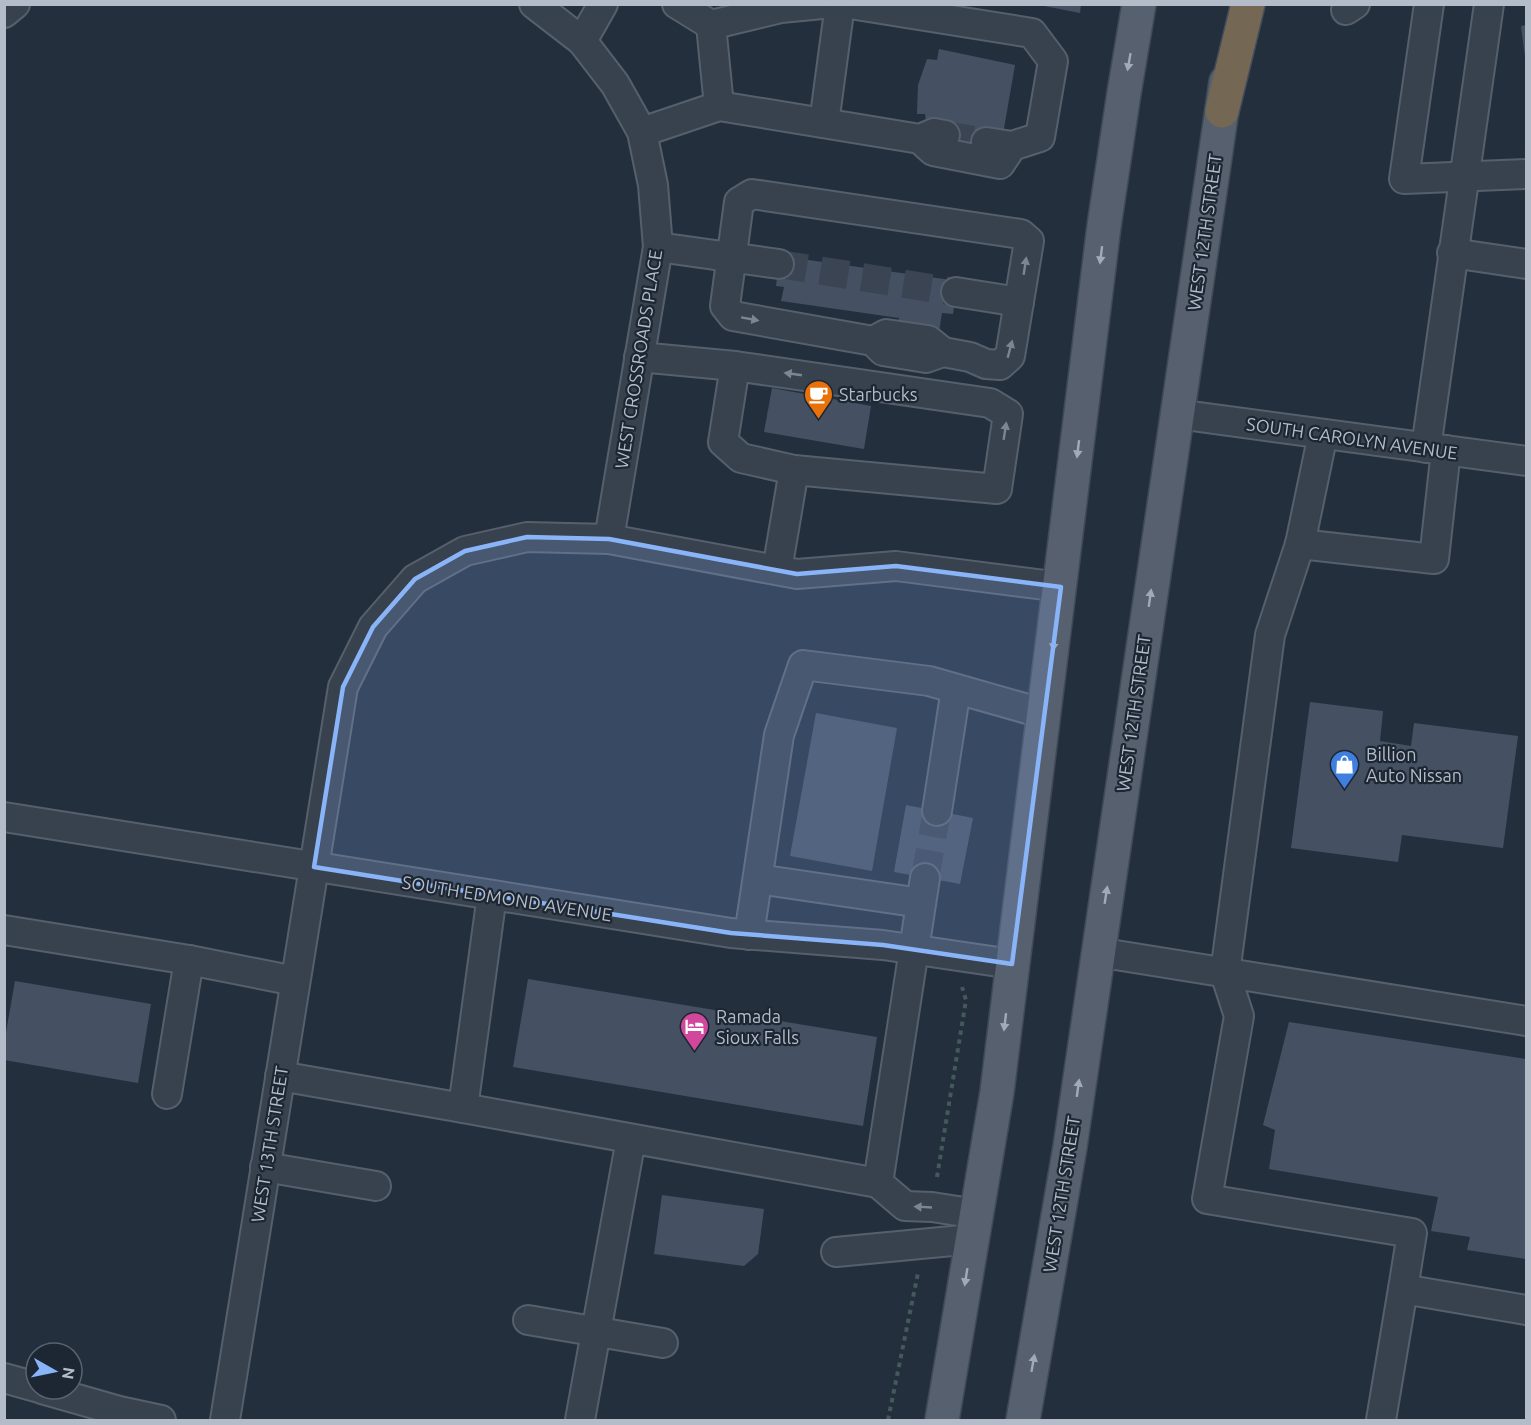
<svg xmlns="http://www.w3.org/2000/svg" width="1531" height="1425" font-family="Ubuntu,sans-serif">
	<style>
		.building { fill: #455162 }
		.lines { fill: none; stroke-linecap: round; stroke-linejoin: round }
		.minor-tunnel { stroke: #3a4453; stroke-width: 28; stroke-dasharray: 28 14; stroke-linecap: butt }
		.minor-casing { stroke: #565f6c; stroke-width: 32 }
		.major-casing { stroke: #414a57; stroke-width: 36 }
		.highway-casing { stroke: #434c59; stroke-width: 36 }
		.path { stroke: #44595c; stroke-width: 4; stroke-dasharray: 4.5 4.5; stroke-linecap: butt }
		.minor { stroke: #38414e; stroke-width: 28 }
		.major { stroke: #56606e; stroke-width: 33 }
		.highway { stroke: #746855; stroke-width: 33 }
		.oneway { fill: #a1aab7 }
		.oneway2 { fill: #7c8592 }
		.marked { fill: #8ab4f8; fill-opacity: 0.2; stroke: #8ab4f8; stroke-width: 4.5; stroke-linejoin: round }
		.labels { text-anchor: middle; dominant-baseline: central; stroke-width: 4.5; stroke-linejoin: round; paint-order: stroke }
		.street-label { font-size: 18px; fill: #b4bcc9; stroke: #1d2633 }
		.poi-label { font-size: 18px; fill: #b4bcc9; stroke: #1d2633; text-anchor: start }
	</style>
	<rect width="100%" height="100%" fill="#242f3e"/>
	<g class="building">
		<path d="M1034,4H1081L1080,13Z"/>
		<path d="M1526,25V57H1525L1521,26Z"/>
		<path d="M939,49L1015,65L1003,134L983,154L945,147L926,121L925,114H917L918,85L927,59L937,60Z"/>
		<path d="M780,256L958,281L953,314L942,313L938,338L897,332L899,318L781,301L784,287L776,286Z"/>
		<path d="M772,388L871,406L864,449L764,432Z"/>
		<path d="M1310,702L1383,711L1380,741L1411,746L1414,723L1518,736L1503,848L1402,835L1398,862L1291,848Z"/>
		<path d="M816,713L897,728L872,871L790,856Z"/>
		<path d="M906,805L973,818L960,884L894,872Z"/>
		<path d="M528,979L877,1037L863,1126L513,1067Z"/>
		<path d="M15,981L151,1004L138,1083L4,1060V1044Z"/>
		<path d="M1289,1022L1526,1059V1259L1467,1250L1470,1237L1431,1231L1438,1197L1269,1169L1275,1130L1263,1125Z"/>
		<path d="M662,1195L764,1209L758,1254L744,1266L654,1254Z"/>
	</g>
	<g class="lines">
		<g class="minor-tunnel">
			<path d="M945,135L986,142"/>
			<path d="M779,264L956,292"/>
			<path d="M925,878L937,811"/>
		</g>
		<defs>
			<g id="minor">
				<path d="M534,4L582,41L615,84L642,132L653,185L658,247L609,539"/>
				<path d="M677,4L711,25"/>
				<path d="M850,4L1032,33L1053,61L1040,137L1012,146L986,142"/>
				<path d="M1429,4L1404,179L1526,174"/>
				<path d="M1346,10L1355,4"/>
				<path d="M4,13L15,4"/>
				<path d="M582,41L603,4"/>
				<path d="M719,106L711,25L781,8L822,4"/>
				<path d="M824,123L840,4"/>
				<path d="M642,132L719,106L920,139L934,133L945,135"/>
				<path d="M920,139L933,151L1000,164L1008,152"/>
				<path d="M658,247L779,264"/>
				<path d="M1452,253L1526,264"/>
				<path d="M956,292L1019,302"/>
				<path d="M873,341L886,334L928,340L943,352L970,357L986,364L1000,365L1010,356L1029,241L1021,234L752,194L739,202L725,306L733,316L873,341L883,351L926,358L943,352"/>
				<path d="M639,357L735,366L990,403L1008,414L997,489L794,470L777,570"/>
				<path d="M735,366L723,442L741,458L794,470"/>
				<path d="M1177,414L1526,461"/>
				<path d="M1323,434L1300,544L1434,559L1446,450"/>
				<path d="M1426,448L1489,4"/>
				<path d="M1300,544L1270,635L1225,973L1239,1016L1207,1199L1412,1233L1403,1289L1526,1310"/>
				<path d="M937,811L956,689"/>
				<path d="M4,817L731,933L883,945L1012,964"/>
				<path d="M758,879L921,903"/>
				<path d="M492,895L463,1108L878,1183L905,1206L932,1207L977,1214"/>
				<path d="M4,930L189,960L295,981"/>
				<path d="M749,935L779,735L803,665L929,681L1045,714"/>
				<path d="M1097,952L1526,1021"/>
				<path d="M280,1076L463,1108"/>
				<path d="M167,1094L189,960"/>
				<path d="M265,1167L376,1186"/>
				<path d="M878,1183L925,878"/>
				<path d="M836,1252L973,1239"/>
				<path d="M528,1320L663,1343"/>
				<path d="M4,1378L36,1387"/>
				<path d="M42,1389L119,1411L161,1420"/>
				<path d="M225,1420L343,687L373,627L415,579L465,551L527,537L609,539L797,574L896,566L1061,587"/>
				<path d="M580,1420L631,1139"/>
				<path d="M1381,1420L1403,1289"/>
			</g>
			<g id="major">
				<path d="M942,1420L997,1092L1104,226L1124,93L1139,4"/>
				<path d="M1023,1420L1070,1147L1226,82"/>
			</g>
			<path id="highway" d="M1222,111L1248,4"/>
		</defs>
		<use href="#minor" class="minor-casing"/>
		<use href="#major" class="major-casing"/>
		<use href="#highway" class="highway-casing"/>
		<g class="path">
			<path d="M937,1177L966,1000L962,987"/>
			<path d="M888,1420L918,1273"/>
		</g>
		<use href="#minor" class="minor"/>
		<use href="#major" class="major"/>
		<use href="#highway" class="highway"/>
	</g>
	<defs><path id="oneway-solid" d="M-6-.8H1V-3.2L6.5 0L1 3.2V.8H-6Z" transform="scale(1.5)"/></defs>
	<g class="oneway">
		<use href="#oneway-solid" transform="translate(1129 62) rotate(100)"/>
		<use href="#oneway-solid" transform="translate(1101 255) rotate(97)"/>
		<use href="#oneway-solid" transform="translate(1078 449) rotate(97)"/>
		<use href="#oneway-solid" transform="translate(1150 598) rotate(-82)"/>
		<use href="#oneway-solid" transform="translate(1054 642) rotate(97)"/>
		<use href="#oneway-solid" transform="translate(1106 895) rotate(-81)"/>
		<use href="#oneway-solid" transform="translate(1005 1022) rotate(97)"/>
		<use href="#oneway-solid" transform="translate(1078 1088) rotate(-82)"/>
		<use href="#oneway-solid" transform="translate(966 1277) rotate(99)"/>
		<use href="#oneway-solid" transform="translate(1033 1363) rotate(-80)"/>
	</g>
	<g class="oneway2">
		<use href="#oneway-solid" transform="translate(1025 266) rotate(-81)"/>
		<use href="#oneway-solid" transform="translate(750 319) rotate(10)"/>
		<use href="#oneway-solid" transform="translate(1010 349) rotate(-75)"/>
		<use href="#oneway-solid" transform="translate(793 374) rotate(-172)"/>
		<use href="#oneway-solid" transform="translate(1005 431) rotate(-81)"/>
		<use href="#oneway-solid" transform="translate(923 1207) rotate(-177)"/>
	</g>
	<path class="marked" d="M527,537L609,539L797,574L896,566L1061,587L1012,964L883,945L731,933L314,867L343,687L373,627L415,579L465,551Z"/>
	<defs>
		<symbol id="cafe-pin" viewBox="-11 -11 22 30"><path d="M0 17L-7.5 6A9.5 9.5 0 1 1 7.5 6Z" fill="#e8710a" stroke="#1d2633"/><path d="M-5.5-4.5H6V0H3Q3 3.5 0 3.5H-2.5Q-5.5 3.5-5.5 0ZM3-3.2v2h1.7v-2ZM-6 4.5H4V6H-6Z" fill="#fff"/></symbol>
		<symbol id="shop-pin" viewBox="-11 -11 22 30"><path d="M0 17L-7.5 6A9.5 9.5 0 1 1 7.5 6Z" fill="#3f7fe0" stroke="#1d2633"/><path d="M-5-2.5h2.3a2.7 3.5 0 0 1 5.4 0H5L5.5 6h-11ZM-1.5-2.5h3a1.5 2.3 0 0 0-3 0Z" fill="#fff"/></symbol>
		<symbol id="hotel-pin" viewBox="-11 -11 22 30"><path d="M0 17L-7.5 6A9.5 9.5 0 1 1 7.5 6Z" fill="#d1479c" stroke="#1d2633"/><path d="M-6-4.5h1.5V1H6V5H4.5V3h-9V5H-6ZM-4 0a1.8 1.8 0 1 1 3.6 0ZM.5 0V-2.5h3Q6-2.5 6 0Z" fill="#fff"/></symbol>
	</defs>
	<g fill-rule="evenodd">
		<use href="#cafe-pin" x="802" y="378" width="33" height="45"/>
		<use href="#shop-pin" x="1328" y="748" width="33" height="45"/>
		<use href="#hotel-pin" x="678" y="1010" width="33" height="45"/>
	</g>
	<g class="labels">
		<g class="street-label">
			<text transform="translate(1204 232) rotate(-82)">WEST 12TH STREET</text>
			<text transform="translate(638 359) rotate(-81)">WEST CROSSROADS PLACE</text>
			<text transform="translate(1352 438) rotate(8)">SOUTH CAROLYN AVENUE</text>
			<text transform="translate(1133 713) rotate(-82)">WEST 12TH STREET</text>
			<text transform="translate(507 898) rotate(9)">SOUTH EDMOND AVENUE</text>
			<text transform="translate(269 1144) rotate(-81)">WEST 13TH STREET</text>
			<text transform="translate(1061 1194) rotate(-81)">WEST 12TH STREET</text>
		</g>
		<g class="poi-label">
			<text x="839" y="394">Starbucks</text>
			<text x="1366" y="754">Billion<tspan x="1366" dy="21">Auto Nissan</tspan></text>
			<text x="716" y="1016">Ramada<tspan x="716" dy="21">Sioux Falls</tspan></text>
		</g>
	</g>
	<rect width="1531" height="1425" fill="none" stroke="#b4bcc9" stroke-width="12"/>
	<g transform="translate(54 1371) rotate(99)"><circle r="28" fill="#1d2633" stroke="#59626f" stroke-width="1.5"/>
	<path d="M0-4.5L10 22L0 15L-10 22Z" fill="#8ab4f8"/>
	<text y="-9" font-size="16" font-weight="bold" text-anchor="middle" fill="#b4bcc9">N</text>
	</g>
</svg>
